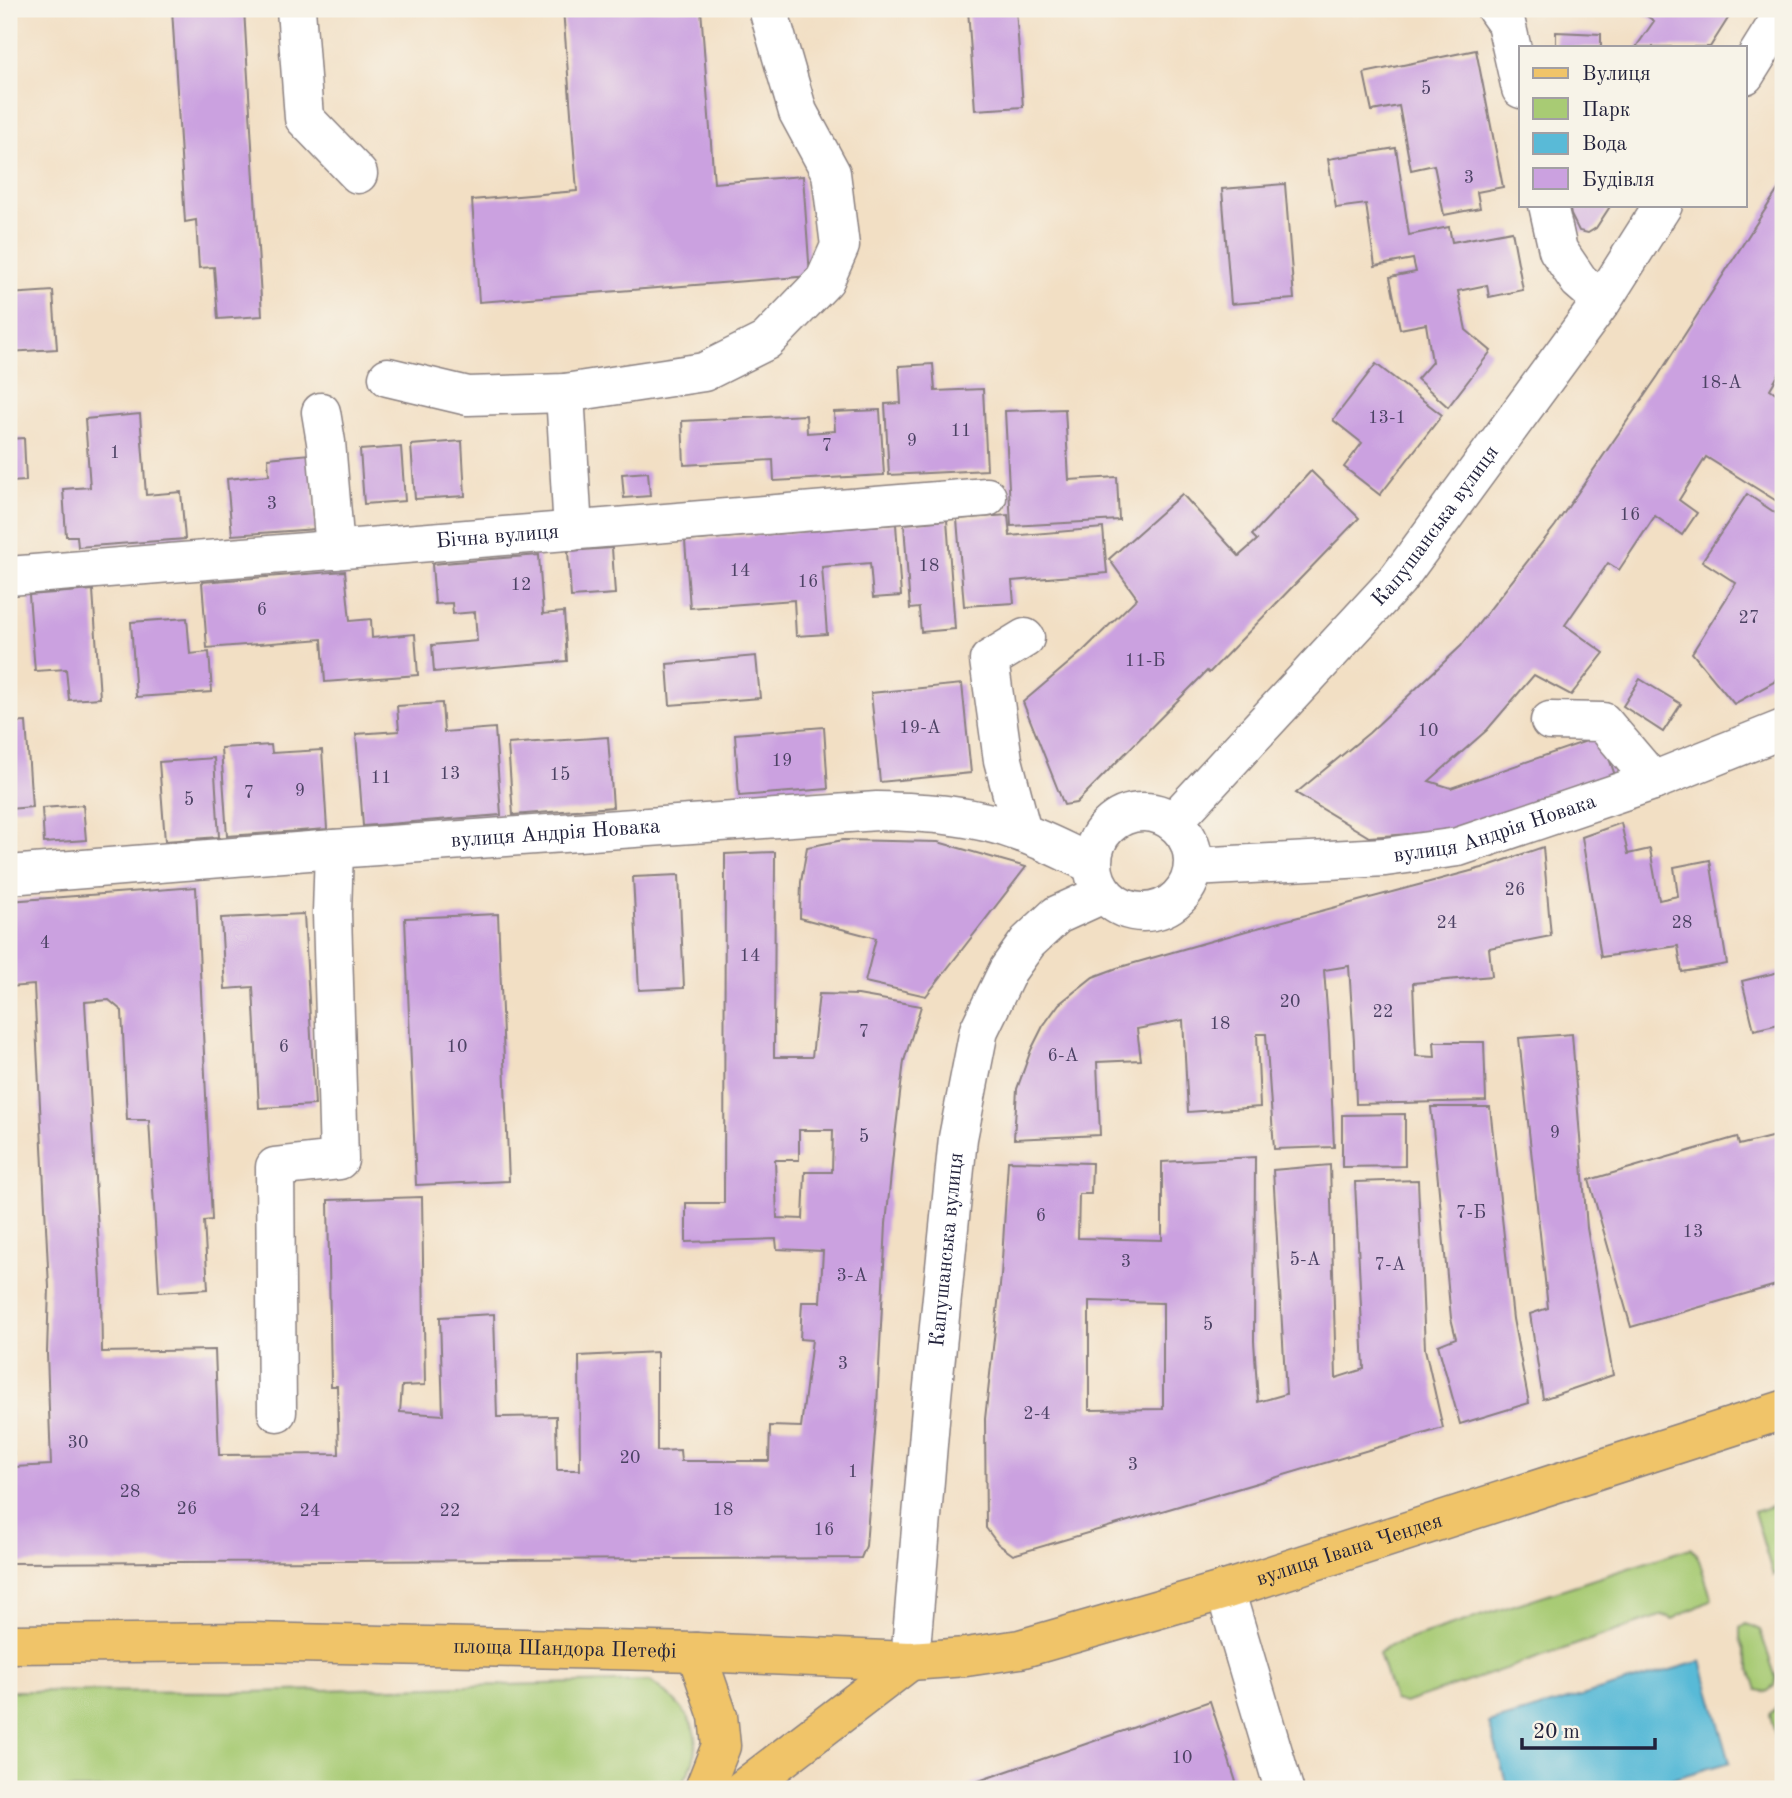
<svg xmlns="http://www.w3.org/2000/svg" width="1792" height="1798" font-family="'Old Standard TT',serif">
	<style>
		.green { fill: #a8cb74; stroke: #657658; stroke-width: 2 }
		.water { fill: #59bad7; stroke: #3e6e89; stroke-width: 2 }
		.building { fill: #cba1e0; fill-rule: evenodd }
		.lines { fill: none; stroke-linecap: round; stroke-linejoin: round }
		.minor-casing { stroke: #8a8080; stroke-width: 41 }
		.major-casing { stroke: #8a8080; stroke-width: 41 }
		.minor { stroke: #fff; stroke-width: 38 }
		.major { stroke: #f0c469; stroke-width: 38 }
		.labels { text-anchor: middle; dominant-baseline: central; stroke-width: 7; stroke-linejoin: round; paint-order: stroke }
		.number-label { font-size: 18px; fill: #4c4264 }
		.street-label { font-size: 21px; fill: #22223b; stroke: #f7f3e8 }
	</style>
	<rect width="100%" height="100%" fill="#f7f3e8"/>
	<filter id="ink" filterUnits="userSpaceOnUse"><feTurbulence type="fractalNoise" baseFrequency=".0143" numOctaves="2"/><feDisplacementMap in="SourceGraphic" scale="14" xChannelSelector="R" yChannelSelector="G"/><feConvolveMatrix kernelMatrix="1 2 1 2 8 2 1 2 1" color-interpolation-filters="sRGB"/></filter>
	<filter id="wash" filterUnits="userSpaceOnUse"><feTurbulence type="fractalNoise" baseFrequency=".00686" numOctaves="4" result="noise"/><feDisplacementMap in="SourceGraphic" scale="28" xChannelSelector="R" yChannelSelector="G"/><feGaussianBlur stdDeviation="1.57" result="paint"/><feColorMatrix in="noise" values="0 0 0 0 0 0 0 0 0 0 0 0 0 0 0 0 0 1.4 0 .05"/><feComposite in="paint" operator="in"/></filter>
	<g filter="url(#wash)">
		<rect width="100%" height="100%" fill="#f2dfc4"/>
		<g class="green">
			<path d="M1783,1502V1572L1773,1575L1754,1512Z"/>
			<path d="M1690,1548L1697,1554L1712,1600L1673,1619L1663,1615L1405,1703L1394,1700L1379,1653L1388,1646Z"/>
			<path d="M1746,1624L1760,1630L1776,1678L1774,1686L1767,1692L1757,1690L1740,1638V1628Z"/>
			<path d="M650,1681C693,1711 713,1742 678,1789H9V1691L249,1692Z"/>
			<path d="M1777,1707L1783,1709V1768L1770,1714Z"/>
		</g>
		<path class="water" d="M1701,1661L1730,1762L1637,1789H1508L1489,1723Z"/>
		<g id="blocks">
			<g class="building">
				<path d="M172,9H244L262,316L218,319L214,267L199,268L196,220L185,222Z"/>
				<path d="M563,9H701L714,183L803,176L810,276L479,302L472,200L577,191Z"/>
				<path d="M968,9H1016L1023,107L975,110Z"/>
				<path d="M1647,9H1734L1710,47H1636L1654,21L1644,14Z"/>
				<path d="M1556,32L1601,34V47H1556Z"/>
				<path d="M1476,50L1503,187L1477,192L1480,208L1444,215L1434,165L1411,170L1399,106L1372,111L1364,73Z"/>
				<path d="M1396,148L1409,235L1449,227L1452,242L1512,231L1523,290L1489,297L1487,285L1458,291L1466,330L1491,351L1448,407L1417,379L1432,362L1426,324L1400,329L1390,277L1416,272L1413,259L1375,266L1366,204L1336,208L1328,159Z"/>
				<path d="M1783,182V367L1770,389L1783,398V505L1706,457L1679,500L1697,513L1682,535L1655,516L1619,570L1608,563L1565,625L1604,653L1571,695L1534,675L1487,730L1429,781L1451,788L1601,736L1616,778L1465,830L1369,837L1296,793L1369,733L1461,646L1555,526L1658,376Z"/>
				<path d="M1285,184L1294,299L1231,304L1222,189Z"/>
				<path d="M1569,205H1611L1596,228L1588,233L1579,231L1571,215Z"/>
				<path d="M53,291L57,349L9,352V294Z"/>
				<path d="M933,364L935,391L983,389L987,470L889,475L885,404L901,403L899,366Z"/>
				<path d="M1376,364L1442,415L1380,495L1344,467L1362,443L1333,420Z"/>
				<path d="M1065,409L1069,480L1117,477L1119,520L1011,526L1005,411Z"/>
				<path d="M880,410L884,475L774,481L773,460L684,465L682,421L806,415L807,433L835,431L834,412Z"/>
				<path d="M140,414L146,495L181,492L185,539L78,547L77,536H66L63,489L90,487L85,419Z"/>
				<path d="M24,438L26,481L9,482V439Z"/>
				<path d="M462,441L465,496L415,499L411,445Z"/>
				<path d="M401,447L405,501L364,504L360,450Z"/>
				<path d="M310,454L316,529L232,535L227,479L269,475L268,458Z"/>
				<path d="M1311,471L1359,518L1209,673L1207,671L1076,803L1064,805L1023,702L1083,651L1137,598L1109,559L1182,494L1239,556L1257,540L1252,535Z"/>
				<path d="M648,472L650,496L624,498L622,474Z"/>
				<path d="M1747,494L1783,518V667L1774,682L1734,704L1692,653L1736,583L1702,561Z"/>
				<path d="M1008,515L1010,536L1103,528L1107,573L1012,581L1014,603L964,606L957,519Z"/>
				<path d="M947,520L955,629L921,632L919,608L910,609L904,524Z"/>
				<path d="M896,524L901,596L873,598L870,563L822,567L827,634L796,636L794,600L690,608L685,541Z"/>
				<path d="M612,548L615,594L571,597L568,551Z"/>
				<path d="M539,555L543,614L564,612L567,661L434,672L432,645L477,641L475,612L453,614L452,603L435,604L432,564Z"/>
				<path d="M345,571L350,621L371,619L372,638L415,634L418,675L325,682L322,639L207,648L202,582Z"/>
				<path d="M93,590L100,698L69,700L66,669L35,671L29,595Z"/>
				<path d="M187,618L190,654L209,652L212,692L136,697L131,622Z"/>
				<path d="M756,656L760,698L670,705L667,664Z"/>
				<path d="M1640,679L1681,704L1663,732L1623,706Z"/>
				<path d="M962,684L971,773L880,782L871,693Z"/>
				<path d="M442,703L444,732L495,728L501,815L363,826L356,734L399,731L397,706Z"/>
				<path d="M26,722L32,807L9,809V723Z"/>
				<path d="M824,727L828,789L739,796L735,734Z"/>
				<path d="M608,737L613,807L513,815L508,744Z"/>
				<path d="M271,745L272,753L322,750L327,829L227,836L221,748Z"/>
				<path d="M214,758L219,837L165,841L159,762Z"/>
				<path d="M83,805L86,840L44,843L42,808Z"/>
				<path d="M1621,823L1628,854L1650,849L1659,900L1678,896L1674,867L1710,860L1727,964L1682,972L1678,946L1601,957L1582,837Z"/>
				<path d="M843,840L938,842L1026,867L926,996L865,982L876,938L800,918L801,882L807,847Z"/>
				<path d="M1543,847L1551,936L1489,948L1492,976L1413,983L1416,1056L1435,1057L1434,1042H1484L1486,1101L1356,1104L1354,1042L1349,966L1324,970L1329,1035L1334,1147L1274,1149L1266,1034H1257L1260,1107L1188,1112L1183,1020L1137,1029L1141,1060L1097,1062L1100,1135L1014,1139L1017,1089L1031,1050L1043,1026L1059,1004L1093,977L1117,968L1246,931L1482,868Z"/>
				<path d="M775,852L774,1057H812L819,994L858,995L921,1006L904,1061L894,1144L886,1224L877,1407L866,1546L861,1558L9,1563V1408H11L14,1467L51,1465L47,1353L49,1287L34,985L9,987V901L196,887L212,1220L204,1221L208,1289L159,1292L149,1120H127L122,1011L109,1000L85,1002L101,1283L102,1352L215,1350L219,1455L339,1454L337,1386H331L328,1200L422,1197L425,1385L402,1386L400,1412L443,1415L440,1317L494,1314L497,1417L556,1416L557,1470H580L579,1356L657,1352V1451L680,1450L681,1461H769L770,1426L801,1427L812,1340L800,1339L802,1302H820L823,1251L777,1249L776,1239L686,1242V1203H724L725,854ZM799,1130H833L832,1172H805L803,1219L777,1218L775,1160H799Z"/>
				<path d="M679,875L684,988L639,990L633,877Z"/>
				<path d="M304,914L315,1105L259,1108L253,987L225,989L221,918Z"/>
				<path d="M498,914L509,1181L416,1185L405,918Z"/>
				<path d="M1783,971V1023L1754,1030L1742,981Z"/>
				<path d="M1572,1034L1587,1228L1613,1375L1543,1399L1530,1314L1548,1308L1519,1038Z"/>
				<path d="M1431,1107H1490L1513,1319L1529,1403L1460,1424L1438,1345L1456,1338L1451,1318Z"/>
				<path d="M1405,1114V1166L1342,1167V1115Z"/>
				<path d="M1783,1134V1283L1631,1327L1589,1180L1737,1137L1739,1145Z"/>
				<path d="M1255,1157L1254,1341L1258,1402L1286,1394L1273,1170L1330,1165L1336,1378L1364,1369L1355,1182L1418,1180L1425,1349L1443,1428L1013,1555L998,1544L986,1528L985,1419L1001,1276L1008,1161L1092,1163L1091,1194H1079L1078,1238L1162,1240V1162ZM1089,1301L1163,1303V1409L1089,1410Z"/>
				<path d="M1210,1701L1237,1785L1226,1789H971L970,1784Z"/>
			</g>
		</g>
	</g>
	<g filter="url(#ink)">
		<use href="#blocks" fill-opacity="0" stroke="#8a8080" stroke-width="2"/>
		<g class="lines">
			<defs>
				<g id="minor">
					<path d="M296,9L304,118L358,174"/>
					<path d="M1496,9L1506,23L1521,89"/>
					<path d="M1745,75L1783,14"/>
					<path d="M1548,205L1558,250L1579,281L1602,301"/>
					<path d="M388,377L468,396L565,393L704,372L766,341L825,280L840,246L831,173L798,112L768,9"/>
					<path d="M565,393L573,531"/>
					<path d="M321,412L326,442L335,550"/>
					<path id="s1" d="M9,576L987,497"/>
					<path d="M1550,721L1603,722L1653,781"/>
					<circle cx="1143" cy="862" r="50"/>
					<path id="s2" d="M1173,822L1398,579L1602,301L1663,205"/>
					<path d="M1022,832L1003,760L989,660L1025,638"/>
					<path id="s3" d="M1193,867L1385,857L1458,847L1653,781L1783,729"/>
					<path id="s4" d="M9,875L334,849L877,811C926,812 976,815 1022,833C1046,841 1069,854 1092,864"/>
					<path d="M277,1412L275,1167L339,1160L332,913L334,849"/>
					<path d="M1225,1590L1284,1789"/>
					<path id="s5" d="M910,1661L932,1396L958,1138L979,1030L1008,970L1028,942L1057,915L1103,894"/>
				</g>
				<g id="major">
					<path id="s6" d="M9,1644L251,1642L696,1652L910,1661L966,1657L1020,1649L1225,1590L1783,1410"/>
					<path d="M696,1652L718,1716L721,1746L704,1789"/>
					<path d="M743,1789L910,1661"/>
				</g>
			</defs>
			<use href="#minor" class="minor-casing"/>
			<use href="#major" class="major-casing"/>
			<use href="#minor" class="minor"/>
			<use href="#major" class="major"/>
		</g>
	</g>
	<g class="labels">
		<g class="number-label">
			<text x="1426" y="89">5</text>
			<text x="1469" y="178">3</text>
			<text x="1721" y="383">18-А</text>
			<text x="1387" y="418">13-1</text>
			<text x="961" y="431">11</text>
			<text x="912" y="441">9</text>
			<text x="827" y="446">7</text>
			<text x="115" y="453">1</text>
			<text x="272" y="504">3</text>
			<text x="1630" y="515">16</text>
			<text x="929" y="566">18</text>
			<text x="740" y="571">14</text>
			<text x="808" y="582">16</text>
			<text x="521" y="585">12</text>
			<text x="262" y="610">6</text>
			<text x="1749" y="618">27</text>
			<text x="1145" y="661">11-Б</text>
			<text x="920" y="728">19-А</text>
			<text x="1428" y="731">10</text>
			<text x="782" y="761">19</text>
			<text x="450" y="774">13</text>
			<text x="560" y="775">15</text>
			<text x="381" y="778">11</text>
			<text x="300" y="791">9</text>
			<text x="249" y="793">7</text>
			<text x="189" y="800">5</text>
			<text x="1515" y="890">26</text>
			<text x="1447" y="923">24</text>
			<text x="1682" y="923">28</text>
			<text x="45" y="943">4</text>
			<text x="750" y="956">14</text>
			<text x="1290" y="1002">20</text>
			<text x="1383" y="1012">22</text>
			<text x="1220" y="1024">18</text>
			<text x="864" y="1032">7</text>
			<text x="284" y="1047">6</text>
			<text x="457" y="1047">10</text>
			<text x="1063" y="1056">6-А</text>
			<text x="1555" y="1133">9</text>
			<text x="864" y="1137">5</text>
			<text x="1471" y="1213">7-Б</text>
			<text x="1041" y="1216">6</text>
			<text x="1693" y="1232">13</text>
			<text x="1305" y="1260">5-А</text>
			<text x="1126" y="1262">3</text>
			<text x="1390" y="1265">7-А</text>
			<text x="852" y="1276">3-А</text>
			<text x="1208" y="1325">5</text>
			<text x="843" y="1364">3</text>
			<text x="1037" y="1414">2-4</text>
			<text x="78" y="1443">30</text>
			<text x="630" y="1458">20</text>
			<text x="1133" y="1465">3</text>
			<text x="853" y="1472">1</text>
			<text x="130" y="1492">28</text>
			<text x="187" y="1509">26</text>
			<text x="723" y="1510">18</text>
			<text x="310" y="1511">24</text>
			<text x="450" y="1511">22</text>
			<text x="824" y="1530">16</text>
			<text x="1182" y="1758">10</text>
		</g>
		<g class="street-label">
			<text stroke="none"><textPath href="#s2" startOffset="396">Капушанська вулиця</textPath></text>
			<text stroke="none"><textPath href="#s1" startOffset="490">Бічна вулиця</textPath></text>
			<text stroke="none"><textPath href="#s3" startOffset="306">вулиця Андрія Новака</textPath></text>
			<text stroke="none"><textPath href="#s4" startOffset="548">вулиця Андрія Новака</textPath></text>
			<text stroke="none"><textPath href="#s5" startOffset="413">Капушанська вулиця</textPath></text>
			<text stroke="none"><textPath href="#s6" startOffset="1356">вулиця Івана Чендея</textPath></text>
			<text stroke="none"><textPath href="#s6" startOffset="556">площа Шандора Петефі</textPath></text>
		</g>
	</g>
	<rect width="1792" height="1798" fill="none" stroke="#f7f3e8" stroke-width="35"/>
	<rect x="1519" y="46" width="228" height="161" fill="#f7f3e8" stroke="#a29fa3" stroke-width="2"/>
	<rect x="1533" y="68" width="35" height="10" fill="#f0c469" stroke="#a29fa3" stroke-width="2"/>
	<text x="1582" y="80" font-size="21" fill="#22223b">Вулиця</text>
	<rect x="1533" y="98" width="35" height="21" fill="#a8cb74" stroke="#a29fa3" stroke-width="2"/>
	<text x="1582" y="116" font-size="21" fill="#22223b">Парк</text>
	<rect x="1533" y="133" width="35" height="21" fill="#59bad7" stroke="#a29fa3" stroke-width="2"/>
	<text x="1582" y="150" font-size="21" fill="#22223b">Вода</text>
	<rect x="1533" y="168" width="35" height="21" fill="#cba1e0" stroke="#a29fa3" stroke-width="2"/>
	<text x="1582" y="186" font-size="21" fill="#22223b">Будівля</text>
	<path d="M1522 1738v10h133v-10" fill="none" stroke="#22223b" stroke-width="3.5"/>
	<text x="1533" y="1738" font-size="21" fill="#22223b" stroke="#f7f3e8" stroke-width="5" paint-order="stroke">20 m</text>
</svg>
